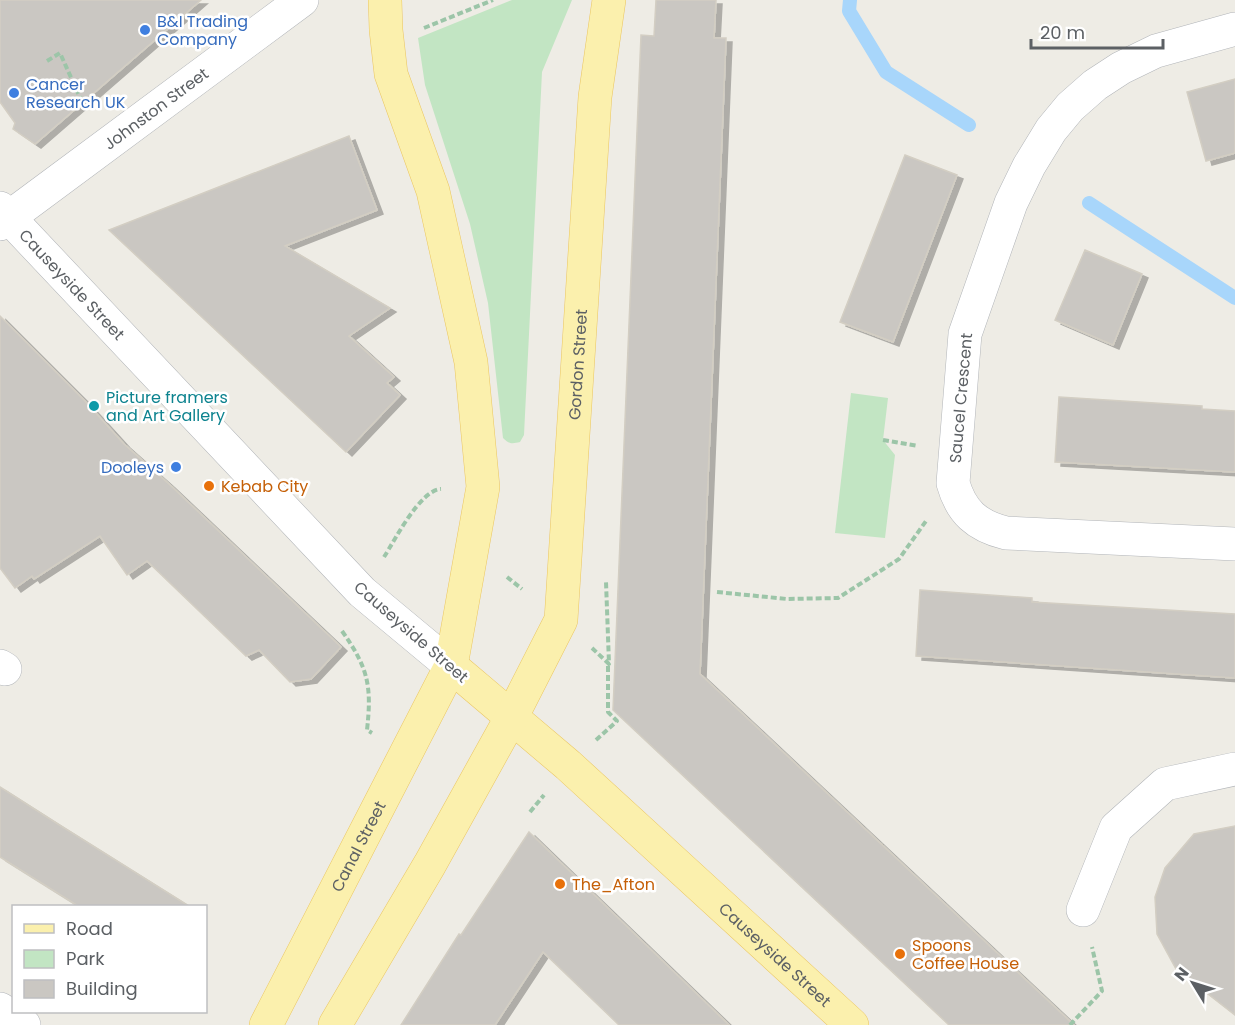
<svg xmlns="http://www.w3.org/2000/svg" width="1235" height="1025" font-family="Poppins,sans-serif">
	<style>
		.green { fill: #c2e5c3 }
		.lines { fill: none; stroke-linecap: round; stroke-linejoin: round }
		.stream { stroke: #a8d6fb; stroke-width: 14 }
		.building { fill: #cac7c2; stroke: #d3cec3; stroke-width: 1.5; filter: url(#shadow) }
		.minor-casing { stroke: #b2b5b9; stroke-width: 34 }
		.major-casing { stroke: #ebc661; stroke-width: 34 }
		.path { stroke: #9cc5a8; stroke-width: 4; stroke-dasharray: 6 3; stroke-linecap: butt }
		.minor { stroke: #fff; stroke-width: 33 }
		.major { stroke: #fbf0ad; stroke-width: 33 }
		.shop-dot { fill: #3f7fe0; stroke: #fff; stroke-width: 2 }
		.culture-dot { fill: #0f9aa8; stroke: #fff; stroke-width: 2 }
		.food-dot { fill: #e8710a; stroke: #fff; stroke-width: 2 }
		.labels { text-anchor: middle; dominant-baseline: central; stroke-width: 5; stroke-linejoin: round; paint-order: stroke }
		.shop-label { font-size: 16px; fill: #366cbe; stroke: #fff; text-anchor: start }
		.street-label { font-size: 16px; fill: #5c6064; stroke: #fff }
		.culture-label { font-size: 16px; fill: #0d838f; stroke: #fff; text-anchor: start }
		.food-label { font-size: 16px; fill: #c56008; stroke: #fff; text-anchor: start }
	</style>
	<defs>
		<filter id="shadow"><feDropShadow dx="6" dy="4" stdDeviation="0" flood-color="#0004"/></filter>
	</defs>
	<rect width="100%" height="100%" fill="#eeece5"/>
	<g class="green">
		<path d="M512,0H572L542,72L524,435L520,442C512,444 509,444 503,438L488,303L470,224L425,85L418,38Z"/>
		<path d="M851,393L888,398L883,440L895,455L885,538L835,533Z"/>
	</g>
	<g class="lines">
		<g class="stream">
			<path d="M850,0L849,11L886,72L969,125"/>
			<path d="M1089,203L1235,298"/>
		</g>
	</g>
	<g class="building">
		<path d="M0,0H201L35,144L13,129L15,123L0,102Z"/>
		<path d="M656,0H716L714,38H726L700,674L1074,1025H949L613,710L641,35L654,36Z"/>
		<path d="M1235,79V153L1206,161L1187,92Z"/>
		<path d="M349,136L377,210L285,246L390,308L349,336L394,377L387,383L400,395L346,452L109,230Z"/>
		<path d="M905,155L957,175L893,342L840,322Z"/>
		<path d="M1085,250L1142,274L1113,345L1055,320Z"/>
		<path d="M0,316L84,400L124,444L169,484L341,647L311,679L290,682L259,650L246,656L147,561L127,575L100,536L34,579L32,576L15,588L0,568Z"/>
		<path d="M1059,397L1202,406V409L1235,411V472L1055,462Z"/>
		<path d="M920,590L1032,598V602L1235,614V678L916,656Z"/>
		<path d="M0,787L58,824L189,906H78L0,857Z"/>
		<path d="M1235,826V1015L1176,969L1157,934L1155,897L1165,868L1194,834Z"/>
		<path d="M529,832L729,1025H619L543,952L495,1025H401L459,934L461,935Z"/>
	</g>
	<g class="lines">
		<defs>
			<g id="minor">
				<path d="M1235,29L1156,51L1121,68L1095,85L1070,107L1051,130L1029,166L1011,203L965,334L953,483C961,512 977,526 1006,533L1235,544"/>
				<path id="s1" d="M0,208L362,592L451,666"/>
				<path id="s2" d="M0,224L302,0"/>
				<path d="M0,666L5,669"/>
				<path d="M1083,910L1116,828L1165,784L1235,769"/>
				<path d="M0,1009L24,1025"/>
			</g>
			<g id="major">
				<path id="s3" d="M451,666L568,765L852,1025"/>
				<path id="s4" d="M266,1025L451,666L483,487L471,362L433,191L391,74L386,30L385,0"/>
				<path id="s5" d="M335,1025L430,864L511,718L561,620L595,97L609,0"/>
			</g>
		</defs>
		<use href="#minor" class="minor-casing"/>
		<use href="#major" class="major-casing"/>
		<g class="path">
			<path d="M424,28L493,0"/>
			<path d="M47,61L60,53L82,102"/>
			<path d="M883,440L918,446"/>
			<path d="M384,557C395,540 420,490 441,489"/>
			<path d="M507,577L522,589"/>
			<path d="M717,592L787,599L838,598L899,559L926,521"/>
			<path d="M342,631C368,668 372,685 367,730L372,733"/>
			<path d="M592,648L609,664L606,582"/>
			<path d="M596,740L617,721L608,712V663"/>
			<path d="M530,812L544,795"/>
			<path d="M1070,1025L1102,991L1092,947"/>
		</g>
		<use href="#minor" class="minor"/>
		<use href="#major" class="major"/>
	</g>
	<g class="shop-dot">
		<circle cx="145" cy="30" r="6"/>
		<circle cx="14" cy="93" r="6"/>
		<circle cx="176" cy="467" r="6"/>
	</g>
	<circle class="culture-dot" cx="94" cy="406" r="6"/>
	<g class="food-dot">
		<circle cx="209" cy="486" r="6"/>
		<circle cx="560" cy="884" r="6"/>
		<circle cx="900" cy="954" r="6"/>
	</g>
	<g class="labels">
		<g class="shop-label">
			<text x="157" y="21">B&amp;I Trading<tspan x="157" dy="18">Company</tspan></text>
			<text x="26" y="84">Cancer<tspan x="26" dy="18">Research UK</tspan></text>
			<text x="164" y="467" text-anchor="end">Dooleys</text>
		</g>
		<g class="street-label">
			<text stroke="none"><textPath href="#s2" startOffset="194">Johnston Street</textPath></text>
			<text stroke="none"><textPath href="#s1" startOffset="105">Causeyside Street</textPath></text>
			<text stroke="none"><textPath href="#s5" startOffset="720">Gordon Street</textPath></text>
			<text transform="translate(961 398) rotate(-85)">Saucel Crescent</text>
			<text transform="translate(411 632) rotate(41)">Causeyside Street</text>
			<text stroke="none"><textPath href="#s4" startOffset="201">Canal Street</textPath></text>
			<text stroke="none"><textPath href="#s3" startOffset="434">Causeyside Street</textPath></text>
		</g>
		<g class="culture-label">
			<text x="106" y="397">Picture framers<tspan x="106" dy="18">and Art Gallery</tspan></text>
		</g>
		<g class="food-label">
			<text x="221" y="486">Kebab City</text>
			<text x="572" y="884">The_Afton</text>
			<text x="912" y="945">Spoons<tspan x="912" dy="18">Coffee House</tspan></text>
		</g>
	</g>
	<rect x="12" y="905" width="195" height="108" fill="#ffffff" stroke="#bebfc1" stroke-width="1.5"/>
	<rect x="24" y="924" width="30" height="9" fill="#fbf0ad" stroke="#bebfc1" stroke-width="1.5"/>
	<text x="66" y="935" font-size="18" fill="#5c6064">Road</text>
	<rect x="24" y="950" width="30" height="18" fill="#c2e5c3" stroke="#bebfc1" stroke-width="1.5"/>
	<text x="66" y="965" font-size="18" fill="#5c6064">Park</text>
	<rect x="24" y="980" width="30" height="18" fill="#cac7c2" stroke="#bebfc1" stroke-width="1.5"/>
	<text x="66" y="995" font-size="18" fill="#5c6064">Building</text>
	<g transform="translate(1193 983) rotate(308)" stroke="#ffffff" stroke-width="4.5" paint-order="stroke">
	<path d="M0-4.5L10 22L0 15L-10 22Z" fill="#5c6064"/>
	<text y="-9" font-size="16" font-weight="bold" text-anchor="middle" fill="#5c6064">N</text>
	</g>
	<path d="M1031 39v9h132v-9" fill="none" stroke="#5c6064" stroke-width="3"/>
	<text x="1040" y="39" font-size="18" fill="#5c6064" stroke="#ffffff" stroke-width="4.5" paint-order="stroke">20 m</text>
</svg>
